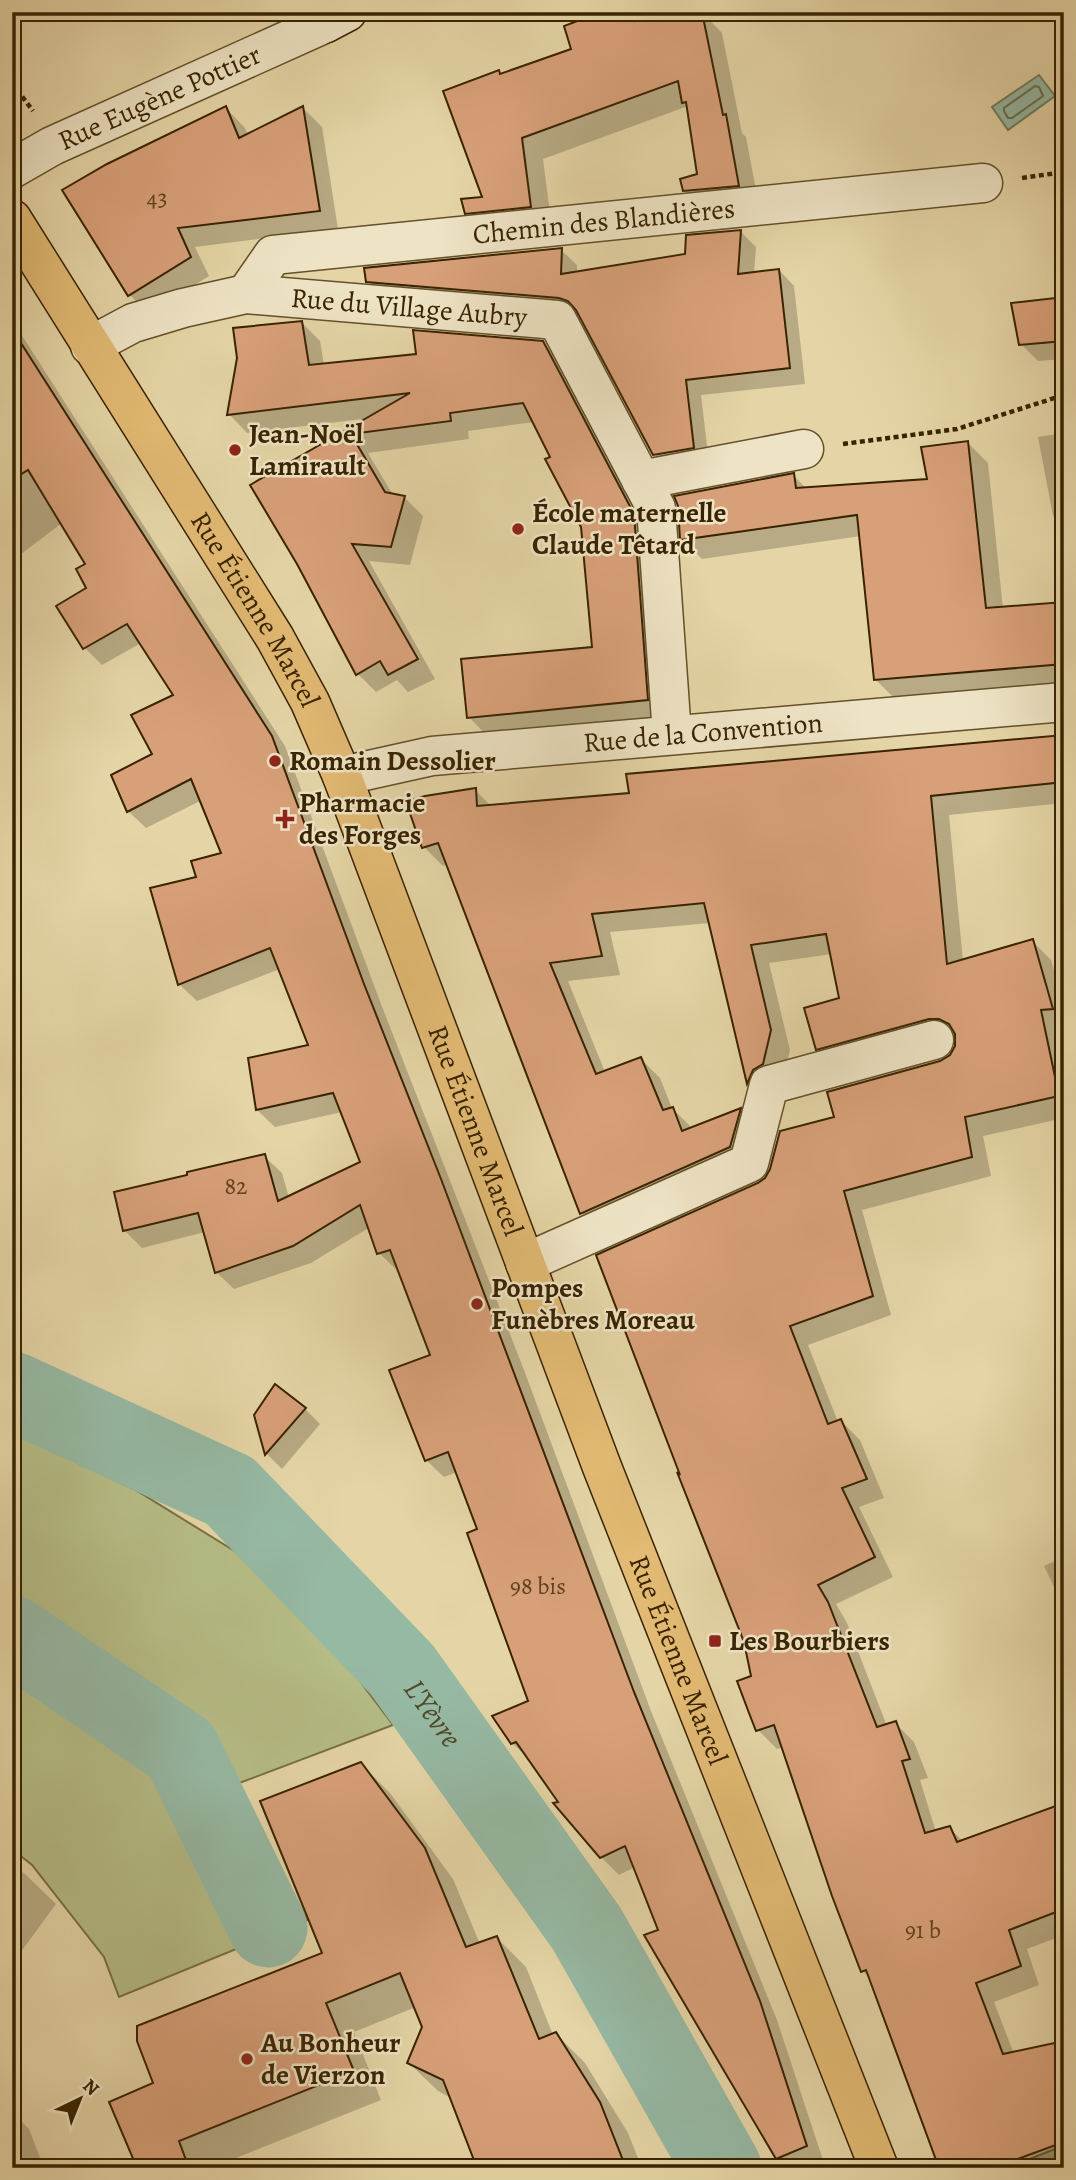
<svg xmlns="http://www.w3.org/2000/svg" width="1076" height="2180" font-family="Alegreya,serif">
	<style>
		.green { fill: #b6bd86; stroke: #787044; stroke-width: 2 }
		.water { fill: #96b9a4; stroke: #717d63; stroke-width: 2 }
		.shadow { fill: #0003 }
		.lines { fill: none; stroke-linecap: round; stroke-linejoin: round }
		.shore { stroke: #686e52; stroke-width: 2 }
		.river { stroke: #96b9a4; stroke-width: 79 }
		.building { fill: #d8a079; stroke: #392301; stroke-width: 2 }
		.street-casing { stroke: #64502a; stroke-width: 41 }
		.secondary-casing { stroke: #392301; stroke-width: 41 }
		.primary-casing { stroke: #392301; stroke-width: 41 }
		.path { stroke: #392301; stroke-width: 4.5; stroke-dasharray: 5 3.5; stroke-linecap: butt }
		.street { stroke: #eee4c5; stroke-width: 38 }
		.secondary { stroke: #eee4c5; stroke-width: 38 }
		.primary { stroke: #e2ba73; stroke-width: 38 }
		.poi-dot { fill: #8f2418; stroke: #eee4c5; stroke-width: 2.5 }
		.labels { text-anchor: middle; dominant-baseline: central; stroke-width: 5; stroke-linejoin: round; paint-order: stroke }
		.number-label { font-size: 24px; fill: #61421f }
		.street-label { font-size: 28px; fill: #392301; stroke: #eee4c5 }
		.poi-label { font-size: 28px; font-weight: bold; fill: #392301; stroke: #eee4c5; text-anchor: start }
		.water-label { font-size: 30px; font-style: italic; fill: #50482a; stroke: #eee4c5 }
	</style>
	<rect width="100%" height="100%" fill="#e5d5a6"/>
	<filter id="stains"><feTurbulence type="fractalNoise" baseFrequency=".00286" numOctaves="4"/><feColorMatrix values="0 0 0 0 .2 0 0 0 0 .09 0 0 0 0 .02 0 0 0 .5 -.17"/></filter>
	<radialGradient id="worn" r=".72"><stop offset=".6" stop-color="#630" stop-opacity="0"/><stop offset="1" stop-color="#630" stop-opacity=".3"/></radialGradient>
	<g class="green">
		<path d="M12,1432L134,1489L285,1582L393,1725L234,1785L307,1920L119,1997L104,1957L32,1865L12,1849Z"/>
		<path d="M1060,2147L1061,2156L1044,2168H1007Z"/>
	</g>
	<path class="water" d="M1039,75L1055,96L1008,130L992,107Z"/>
	<g class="shadow">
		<path d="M702,12L722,33L742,133L746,137L759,206L705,212L684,191L699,175L688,106L543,159L552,228L488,234L467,213L485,198L498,72L502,76Z"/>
		<path d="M226,108L245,128L248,135L303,108L322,127L338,229L195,247L209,276L149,314L129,294Z"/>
		<path d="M740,231L756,247L754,274L779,270L794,286L805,384L701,395L709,463L671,470L654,454L581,315L384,297L368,281L561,250L577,265V274L687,256Z"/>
		<path d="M1064,299V359L1038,361L1021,344Z"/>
		<path d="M12,320L285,746L381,1004L524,1370L651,1711L777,2020L824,2163L812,2168H788L777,2157L660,1932L635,1867L619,1875L601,1857L530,1760L512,1743L530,1702L479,1530L457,1472L444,1477L426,1460L432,1356L400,1269L397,1270L379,1253L370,1227L311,1263L234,1289L216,1272L205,1232L142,1248L124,1230L264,1156L282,1173L289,1198L362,1162L342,1112L275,1127L257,1110L311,1046L280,969L197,1001L179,984L198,878L224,854L202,800L146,828L128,811L155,755L176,696L141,643L102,665L85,648L89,589L88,564L62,523L12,561Z"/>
		<path d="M301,322L320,341L324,365L542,342L562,362L653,534L666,718L487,736L469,717L594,648L583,526L534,422L468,431L469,439L368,453L393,495L404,497L423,516L410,565L369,561L435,679L408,692L397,680L376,692L358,674L299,564L252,486L370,418L247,433L229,414Z"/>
		<path d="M1064,433V526L1053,516L1038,437Z"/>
		<path d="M968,443L988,463L1003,609L1064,604V685L895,699L875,679L861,536L702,559L682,539L793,475L807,489L929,481Z"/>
		<path d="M1064,737V810L1062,803L949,815L963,961L1032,941L1051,960L1064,1005V1028H1059L1064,1052V1118L983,1136L991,1176L862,1210L891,1315L808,1345L838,1422L841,1421L860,1440L884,1498L859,1507L893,1577L836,1604L847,1623L887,1726L895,1723L914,1742L928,1778L920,1780L936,1832L949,1828L964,1842L1064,1804V1935L1027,1949L1039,1985L994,2002L1014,2054L1064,2040V2167L941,2168L870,1978L863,1971L783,1747L777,1749L758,1730L753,1677L759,1184L836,1118L951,1056L957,1045V1037H948L836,1068L817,1049L841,1000L832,954L769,963L790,1050L782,1083L766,1101L748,1083L710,923L610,932L620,975L568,981L605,1072L641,1059L660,1078L672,1108L693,1129L740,1110L759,1129L749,1166L600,1232L582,1213L448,864L443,866L424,847L475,790L492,807L631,795Z"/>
		<path d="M276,1386L305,1409L320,1424L282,1469L267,1454L256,1415Z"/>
		<path d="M1064,1557V1608L1044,1566Z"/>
		<path d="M361,1764L390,1793L453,1879L480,1944L497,1938L526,1967L553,2035L556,2034L585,2063L628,2133L642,2168H479L451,2098L438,2091L409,2063L424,2027L416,2007L354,2032L381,2100L211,2168H139L155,2084L324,1954Z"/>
		<path d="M12,1864L25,1874L56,1904L12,1964Z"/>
		<path d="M12,2112L29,2129L44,2168H12Z"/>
	</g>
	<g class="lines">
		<path class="shore" d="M1035,86L1039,87L1043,96L1012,118H1008L1004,111V108Z"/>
		<g class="river">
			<path id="s1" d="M12,1391L230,1491L402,1670L587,1929L722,2168"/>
			<path d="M12,1635L181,1750L268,1928"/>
		</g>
	</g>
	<g class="building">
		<path d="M601,12H632L635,21L687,12H702L723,115L726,114L739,186L683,191L680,179L697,174L686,102L682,103L678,81L522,138L531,207L465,214L461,199L482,197L443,91L499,70L500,74L571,49L564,26Z"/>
		<path d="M226,106L239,138L303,106L320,211L178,228L191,257L128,296L62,190L107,164Z"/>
		<path d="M741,230L738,274L779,269L790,368L686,380L694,448L653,455L576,310L568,301L559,298L366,282L364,268L562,248L561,274L685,254L686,235Z"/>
		<path d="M1064,297V341L1019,345L1011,303Z"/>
		<path d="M302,321L309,365L416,354L413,330L543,341L634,514L648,700L467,718L461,659L592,647L581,527L545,459L550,457L523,403L450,413L451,421L351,434L385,492L405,496L391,547L352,544L418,659L388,675L380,661L356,675L297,564L250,485L410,393L227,415L237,358L233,328Z"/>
		<path d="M12,329L272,736L364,984L441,1179L634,1692L760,2001L807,2146L776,2159L644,1935L658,1930L625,1846L600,1858L553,1803L558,1802L516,1742L511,1744L492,1716L528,1701L467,1533L477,1529L448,1452L425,1461L389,1370L430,1355L390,1250L377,1254L360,1205L293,1246L215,1273L198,1213L123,1231L114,1192L187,1175V1172L265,1154L278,1201L360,1162L333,1093L256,1110L248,1058L308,1045L270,948L178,985L150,888L196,877L191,861L221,853L191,779L127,812L111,775L152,754L131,715L173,695L127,624L83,649L56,606L86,588L76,569L85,564L28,470L12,480Z"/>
		<path d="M968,441L986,608L1064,602V664L874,680L857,515L680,540L678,506L674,496L794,473L796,488L927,479L921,447Z"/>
		<path d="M1064,735V782L931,796L947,964L1033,939L1053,1009L1041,1010L1059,1096L965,1117L972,1157L844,1191L873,1296L790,1326L828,1424L841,1419L867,1479L842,1488L875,1557L818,1585L828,1602L877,1727L896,1721L910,1759L902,1761L925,1833L950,1826L957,1842L1064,1803V1909L1009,1930L1021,1966L976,1983L1003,2054L1064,2041V2142L993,2168H939L866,1970L861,1972L832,1896L774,1725L756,1731L749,1713L737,1681L751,1676L744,1642L677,1472L680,1475L596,1255L758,1183L765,1178L770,1169L780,1131L834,1117L827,1092L940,1061L950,1055L955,1046V1034L949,1024L939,1019H929L816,1050L804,1008L839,998L826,934L751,945L771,1030L763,1064L753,1070L747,1084L704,903L592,914L602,956L550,963L596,1074L641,1057L663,1110L673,1107L682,1131L741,1108L730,1147L580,1214L438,843L422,848L406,802L425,796L476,788L477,806L629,793L626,774Z"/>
		<path d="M275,1384L306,1408L265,1455L254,1415Z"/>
		<path d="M361,1762L425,1848L466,1947L497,1936L539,2039L556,2032L600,2102L626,2168H477L443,2080L407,2063L422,2027L400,1973L326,2003L354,2071L179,2141L186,2160L167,2168H137L109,2102L153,2083L137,2041V2026L322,1953L260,1801Z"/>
	</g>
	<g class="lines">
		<defs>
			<g id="street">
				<path id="s2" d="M12,169L52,146L326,23"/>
				<path id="s3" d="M246,294L273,255L983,183"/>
				<path id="s4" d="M90,346L133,323L183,308L246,294L557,320L656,508L672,735"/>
				<path d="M641,480L804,449"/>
				<path id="s5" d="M342,776L432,756L1064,702"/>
				<path d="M525,1263L749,1163L769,1085L934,1040"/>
			</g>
			<path id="secondary" d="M326,23L347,12"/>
			<g id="primary">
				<path id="s6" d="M12,219L275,638L310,702L342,776L602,1467L879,2168"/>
			</g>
		</defs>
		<use href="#street" class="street-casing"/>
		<use href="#secondary" class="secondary-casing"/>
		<use href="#primary" class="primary-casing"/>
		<g class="path">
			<path d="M12,83L33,111"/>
			<path d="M1022,178L1064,172"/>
			<path d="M843,444L957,429L1064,395"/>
		</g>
		<use href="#street" class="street"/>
		<use href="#secondary" class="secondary"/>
		<use href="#primary" class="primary"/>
	</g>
	<g class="poi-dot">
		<circle cx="235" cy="450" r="7"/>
		<circle cx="518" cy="529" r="7"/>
		<circle cx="275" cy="761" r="7"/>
		<path d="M281.5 808.5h7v7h7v7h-7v7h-7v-7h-7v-7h7z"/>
		<circle cx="477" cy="1304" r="7"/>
		<rect x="708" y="1634" width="14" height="14" rx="3.5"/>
		<circle cx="247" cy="2059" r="7"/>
	</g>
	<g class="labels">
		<g class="number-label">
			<text x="157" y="198">43</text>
			<text x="236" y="1186">82</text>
			<text x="538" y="1586">98 bis</text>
			<text x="923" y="1930">91 b</text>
		</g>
		<g class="street-label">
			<text stroke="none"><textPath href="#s2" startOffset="164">Rue Eugène Pottier</textPath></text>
			<text stroke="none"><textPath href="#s3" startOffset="380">Chemin des Blandières</textPath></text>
			<text stroke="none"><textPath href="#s4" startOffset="329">Rue du Village Aubry</textPath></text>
			<text stroke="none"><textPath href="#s6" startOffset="460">Rue Étienne Marcel</textPath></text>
			<text stroke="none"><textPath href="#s5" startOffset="364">Rue de la Convention</textPath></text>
			<text stroke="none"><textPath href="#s6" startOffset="1027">Rue Étienne Marcel</textPath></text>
			<text stroke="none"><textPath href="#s6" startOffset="1594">Rue Étienne Marcel</textPath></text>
		</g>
		<g class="poi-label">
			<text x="249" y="434">Jean-Noël<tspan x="249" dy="32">Lamirault</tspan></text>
			<text x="532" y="513">École maternelle<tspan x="532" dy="32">Claude Têtard</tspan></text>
			<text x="289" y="761">Romain Dessolier</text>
			<text x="299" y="803">Pharmacie<tspan x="299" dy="32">des Forges</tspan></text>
			<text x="491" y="1288">Pompes<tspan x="491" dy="32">Funèbres Moreau</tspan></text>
			<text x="729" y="1641">Les Bourbiers</text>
			<text x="261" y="2043">Au Bonheur<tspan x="261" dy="32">de Vierzon</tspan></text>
		</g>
		<g class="water-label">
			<text stroke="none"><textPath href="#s1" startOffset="541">L'Yèvre</textPath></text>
		</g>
	</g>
	<rect width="1076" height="2180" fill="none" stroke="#e5d5a6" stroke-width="42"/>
	<rect x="14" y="14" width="1048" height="2152" fill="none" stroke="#392301" stroke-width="3.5"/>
	<rect x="21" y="21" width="1034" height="2138" fill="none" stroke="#392301" stroke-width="2"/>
	<g transform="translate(80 2099) rotate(43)" stroke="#eee4c5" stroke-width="5" paint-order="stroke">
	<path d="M0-5L12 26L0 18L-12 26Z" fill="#392301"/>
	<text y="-10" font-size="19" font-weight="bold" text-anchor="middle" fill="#392301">N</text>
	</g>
	<rect width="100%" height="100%" filter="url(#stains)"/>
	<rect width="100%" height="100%" fill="url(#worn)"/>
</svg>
